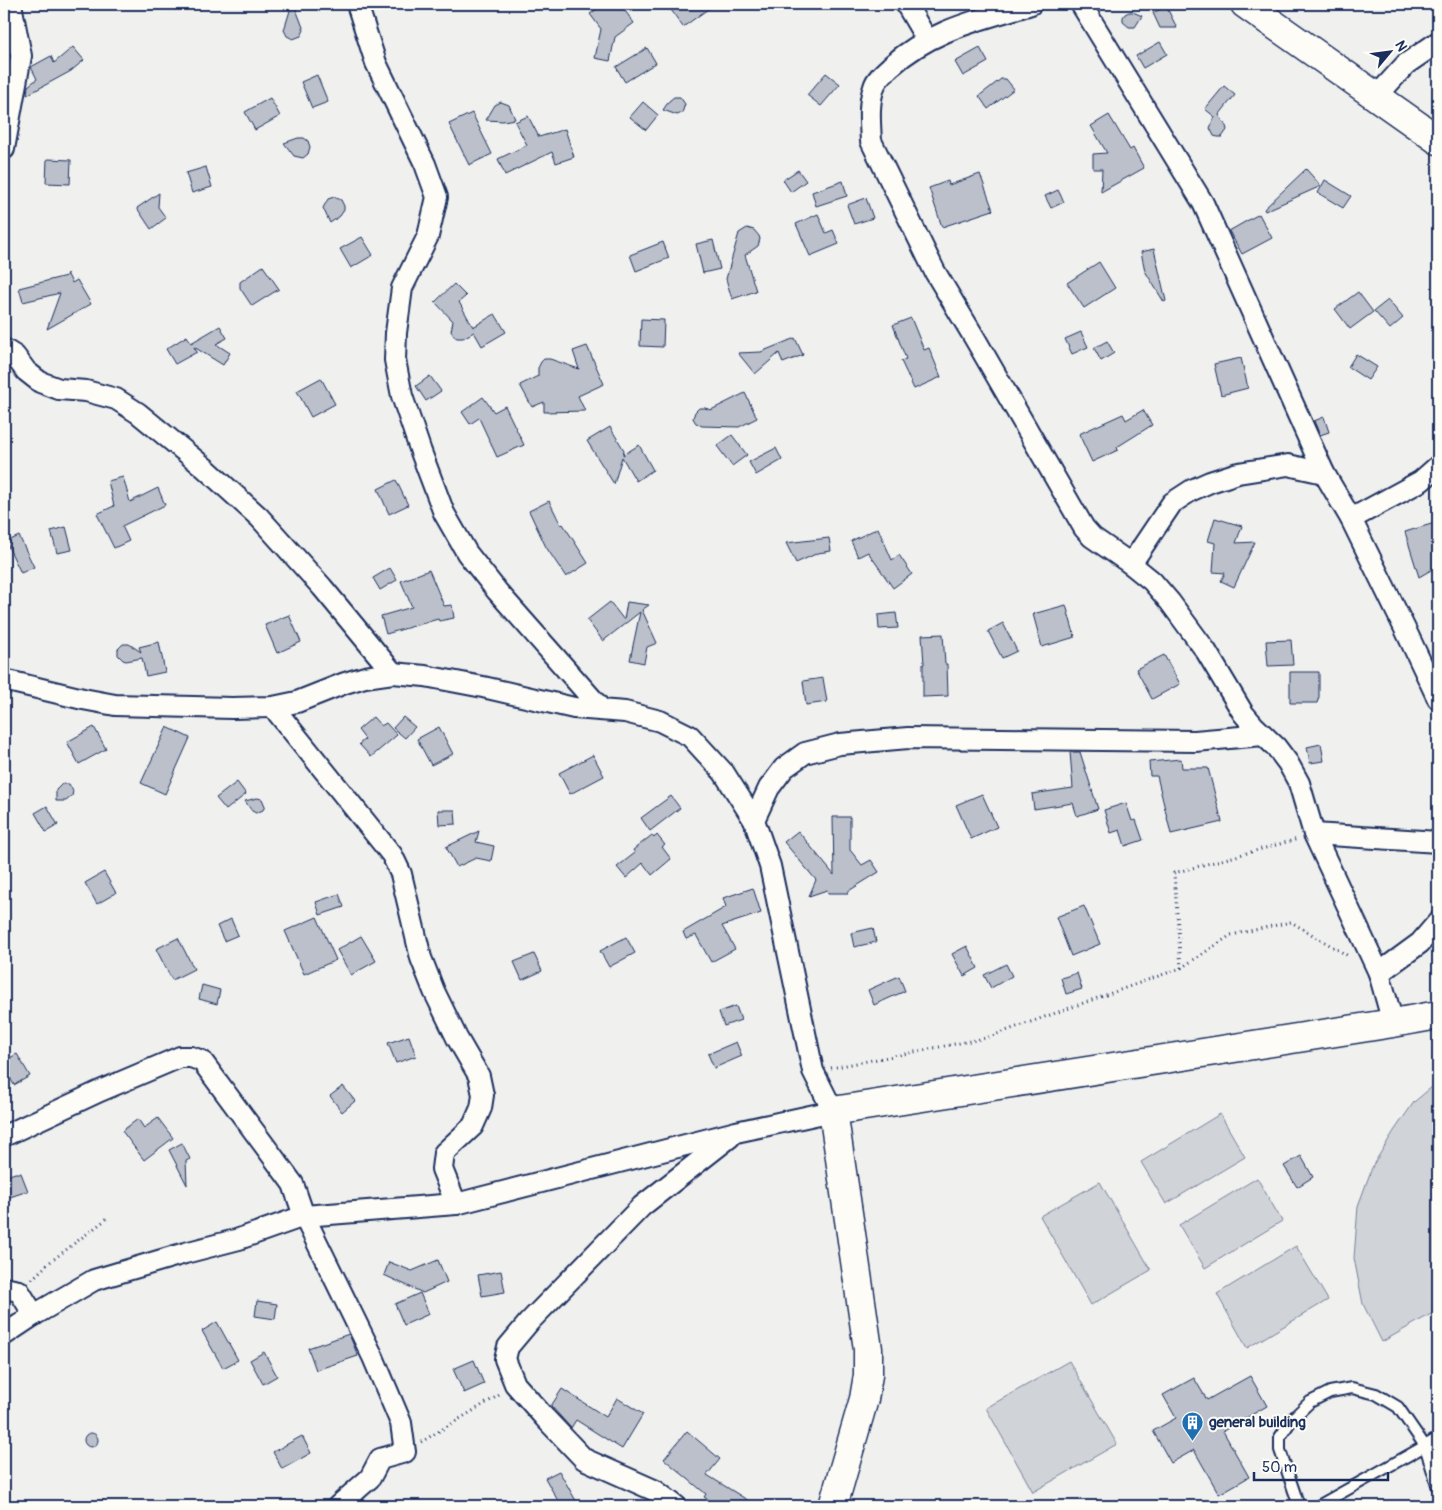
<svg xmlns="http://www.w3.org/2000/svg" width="1442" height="1510" font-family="Pangolin,sans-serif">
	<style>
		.green { fill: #d0d3d8; stroke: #76819b }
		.building { fill: #bbc0ca; stroke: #1b2f5e }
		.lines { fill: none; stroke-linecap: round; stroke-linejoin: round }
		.lane-casing { stroke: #1b2f5e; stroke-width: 14 }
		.street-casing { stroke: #1b2f5e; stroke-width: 24 }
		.secondary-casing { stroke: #1b2f5e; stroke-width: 31 }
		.path { stroke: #1b2f5e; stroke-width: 3; stroke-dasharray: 1 4; stroke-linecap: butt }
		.lane { stroke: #fdfcf7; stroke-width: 10 }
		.street { stroke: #fdfcf7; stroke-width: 20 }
		.secondary { stroke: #fdfcf7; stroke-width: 28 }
		.labels { text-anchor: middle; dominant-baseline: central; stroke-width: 4; stroke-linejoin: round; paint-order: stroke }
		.poi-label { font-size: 15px; font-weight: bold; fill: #1b2f5e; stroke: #fdfcf7; text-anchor: start }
	</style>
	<rect width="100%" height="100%" fill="#f0f0ee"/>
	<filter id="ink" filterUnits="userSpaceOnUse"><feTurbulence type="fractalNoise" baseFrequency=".02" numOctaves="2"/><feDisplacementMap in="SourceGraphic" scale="10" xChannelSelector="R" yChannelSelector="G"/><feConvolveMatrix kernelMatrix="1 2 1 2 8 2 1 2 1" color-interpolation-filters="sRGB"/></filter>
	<g filter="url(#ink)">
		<g class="green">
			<path d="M1438,1082V1310L1382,1342L1363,1304L1354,1258L1358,1206L1373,1165L1394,1131L1414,1102Z"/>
			<path d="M1220,1114L1245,1157L1166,1204L1141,1162Z"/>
			<path d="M1257,1178L1282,1221L1205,1268L1179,1225Z"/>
			<path d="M1100,1182L1151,1270L1091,1305L1040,1216Z"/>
			<path d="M1296,1246L1328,1300L1247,1348L1217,1294Z"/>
			<path d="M1069,1361L1117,1444L1033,1492L986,1408Z"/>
		</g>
		<g class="building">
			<path d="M292,4H294L304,30L301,36L293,39L287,36L284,30Z"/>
			<path d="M604,4H620L634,23L615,37L610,61L595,58L601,29L590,14Z"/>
			<path d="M667,4H715L683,27Z"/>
			<path d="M1166,6L1177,28H1160L1153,13Z"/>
			<path d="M1129,12H1133L1142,16L1135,27H1129L1123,22V17L1125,14Z"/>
			<path d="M1160,42L1167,54L1143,68L1136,56Z"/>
			<path d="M73,47L84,60L71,71L27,95L28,86L37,79L31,67L51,56L54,63Z"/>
			<path d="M647,48L656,63L625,82L616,67Z"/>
			<path d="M980,48L988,62L963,76L955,62Z"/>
			<path d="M826,73L840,84L821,106L807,95Z"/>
			<path d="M317,75L328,102L312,108L301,82Z"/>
			<path d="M1001,79H1006L1014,89L988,109L979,96Z"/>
			<path d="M1224,86L1235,95L1219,115L1226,126L1227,130L1222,137H1218L1214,136L1210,128L1215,117L1205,109Z"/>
			<path d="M674,97H680L685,104L682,113L677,115L663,110L669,101Z"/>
			<path d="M270,98L280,116L255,130L245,112Z"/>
			<path d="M501,102L509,105L515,119L503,121L486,120L495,105Z"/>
			<path d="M643,102L658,115L646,130L630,117Z"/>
			<path d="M472,113L492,154L469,165L449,124Z"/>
			<path d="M1109,115L1130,150L1133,148L1144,168L1101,192L1102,169H1093V154L1107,153L1091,126Z"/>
			<path d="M528,116L539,137L565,129L574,157L556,163L552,152L505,175L498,159L527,145L515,122Z"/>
			<path d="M298,138H304L308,141L310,147L308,154L303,158L294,156L284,143Z"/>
			<path d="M47,159L71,160L70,184L46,183Z"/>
			<path d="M206,167L212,187L192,193L186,173Z"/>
			<path d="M1306,169L1321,186L1265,211L1264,209Z"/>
			<path d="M798,170L806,181L791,192L783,180Z"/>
			<path d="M980,174L993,210L942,227L929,188L948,181L949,185Z"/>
			<path d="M1325,180L1351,196L1343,208L1318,193Z"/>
			<path d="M843,181L847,196L816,206L812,192Z"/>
			<path d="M1058,190L1064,202L1051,208L1045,196Z"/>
			<path d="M159,193L158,207L166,218L151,229L137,208Z"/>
			<path d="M334,197L341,200L344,206V210L340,216L330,223L323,208L328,199Z"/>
			<path d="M866,198L873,218L854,224L847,205Z"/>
			<path d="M818,214L826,233L833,230L839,244L810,256L796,224Z"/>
			<path d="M1259,214L1272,238L1242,254L1229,231Z"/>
			<path d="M747,228L754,230L759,236L760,239L758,246L745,255L756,291L732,299L726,279L739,233Z"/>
			<path d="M362,237L373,255L351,268L340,249Z"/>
			<path d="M713,240L720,269L703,273L696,244Z"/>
			<path d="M663,242L669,258L636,271L630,255Z"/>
			<path d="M1154,249L1166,301L1164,302L1145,271L1141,252Z"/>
			<path d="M1099,262L1115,288L1084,308L1067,283Z"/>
			<path d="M263,266L279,289L252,306L240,288V282Z"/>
			<path d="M67,273L72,283L77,280L91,304L47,329L60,293L23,302L19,288L66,276Z"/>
			<path d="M454,284L466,296L459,302L473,327L495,314L506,332L482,346L474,332L463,338H457L454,336L451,331L453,321L435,302Z"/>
			<path d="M1358,292L1373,312L1350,329L1335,309Z"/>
			<path d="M1388,300L1403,318L1390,329L1374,311Z"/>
			<path d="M911,318L924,350L929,348L941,377L914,389L901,361L906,359L893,325Z"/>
			<path d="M641,319L664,320L663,347L640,346Z"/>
			<path d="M220,326L227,338L216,344L230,353L223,365L194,347L197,352L175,364L166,349L187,336L191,343Z"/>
			<path d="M1081,332L1088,347L1072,354L1065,339Z"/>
			<path d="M795,338L803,355L783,363L779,353L755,374L738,353L761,352Z"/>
			<path d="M1107,341L1114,353L1101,361L1094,348Z"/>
			<path d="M587,346L604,384L578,396L585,411L544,412V402L532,407L520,385L538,376V368L541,362L544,359H550L579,369L573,351Z"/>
			<path d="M1356,354L1377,367L1368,380L1348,367Z"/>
			<path d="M1241,358L1248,388L1221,395L1214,364Z"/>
			<path d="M430,376L441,391L426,401L416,386Z"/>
			<path d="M321,378L335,404L311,417L297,391Z"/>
			<path d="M745,393L757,418L739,427L702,426L696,423L694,420L693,418L695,412L699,408H705L711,410Z"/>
			<path d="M483,397L494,412L505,406L524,445L497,457L479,418L470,424L462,412Z"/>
			<path d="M1143,410L1152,425L1117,447L1118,450L1092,462L1079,434L1123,414L1126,420Z"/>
			<path d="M1324,417L1329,432L1320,435L1314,421Z"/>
			<path d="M610,427L624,450L623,455L639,445L653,470L636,481L622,457L614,484L587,441Z"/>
			<path d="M732,435L747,455L732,466L717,446Z"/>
			<path d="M776,448L782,460L756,475L749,462Z"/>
			<path d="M123,477L130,502L158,488L165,505L122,526L129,541L114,548L97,514L114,506L108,481Z"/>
			<path d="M396,480L408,505L389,514L378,489Z"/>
			<path d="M549,501L561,525L563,524L588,563L566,577L546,547L529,511Z"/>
			<path d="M1215,518L1242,526L1236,543L1255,542L1234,587L1221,581L1225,573L1213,572L1215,543L1208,541Z"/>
			<path d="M1438,522V566L1419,577L1405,532Z"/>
			<path d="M66,527L72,550L57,553L51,531Z"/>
			<path d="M878,528L892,560L899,555L912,574L893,588L868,552L858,557L851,541Z"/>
			<path d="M19,536L34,567L21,573L6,542Z"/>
			<path d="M829,538L831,551L818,553L796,563L786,543Z"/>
			<path d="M390,568L397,580L380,590L373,578Z"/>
			<path d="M429,570L444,606L452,605L454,618L439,621L438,619L386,634L381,616L412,607L401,581Z"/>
			<path d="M610,602L624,620L627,602L649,605L642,610L657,643L647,647L644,663L630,660L640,612L603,641L587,620Z"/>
			<path d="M1066,605L1075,637L1042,647L1033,614Z"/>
			<path d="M896,613L898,628L879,629L878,615Z"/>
			<path d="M289,615L301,642L277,653L265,625Z"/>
			<path d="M1003,623L1017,651L1002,658L988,631Z"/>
			<path d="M943,634L945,664H947L948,696L923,697V664H924L922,635Z"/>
			<path d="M1291,640L1293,665L1268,666L1266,641Z"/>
			<path d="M159,642L165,672L146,676L142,658L126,661L123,660L118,655V649L123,644H129L141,652L139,647Z"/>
			<path d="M1164,655L1180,684L1152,699L1136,669Z"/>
			<path d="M1290,672H1319V697L1317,703H1290Z"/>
			<path d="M823,678L827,702L806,705L803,681Z"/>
			<path d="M373,717L381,726L386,723L397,735L371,757L359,744L365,739L358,730Z"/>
			<path d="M403,717L415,727L405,738L393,728Z"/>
			<path d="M94,727L106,749L79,764L67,742Z"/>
			<path d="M167,727L190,738L165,794L141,783Z"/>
			<path d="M439,727L453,754L431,765L417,739Z"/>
			<path d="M1321,744L1324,761L1310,763L1307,747Z"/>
			<path d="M1070,752H1080L1098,809L1077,816L1073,803L1034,809L1032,794L1073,788Z"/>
			<path d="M593,755L604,776L570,794L559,773Z"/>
			<path d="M1181,759L1182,768H1208L1222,822L1171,834L1157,776H1150L1149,762Z"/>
			<path d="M237,782L246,794L226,810L216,798Z"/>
			<path d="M62,784H69L73,791L72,796L66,801H56V790Z"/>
			<path d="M982,794L997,827L971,839L956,805Z"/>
			<path d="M671,796L680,808L650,831L641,818Z"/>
			<path d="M257,798L262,799L265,806L263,810L256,813L252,811L245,801Z"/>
			<path d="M1126,803L1132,821L1136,820L1143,840L1125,846L1120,830L1111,833L1104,810Z"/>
			<path d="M47,806L58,825L46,832L35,813Z"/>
			<path d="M438,810H455L456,824L439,825Z"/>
			<path d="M833,817H850V850L862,865L871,860L879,872L847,892L848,893H828L827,890L809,896L816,880L784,842L798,831L834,875Z"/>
			<path d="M479,831L476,842L494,846L491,861L476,858L457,867L446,847Z"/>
			<path d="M652,835L654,838L657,835L665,845L662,847L671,859L652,875L643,863L626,878L617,867L635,853L633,850Z"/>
			<path d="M104,872L116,893L97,904L85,883Z"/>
			<path d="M753,888L761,913L722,926L735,949L711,962L696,935L686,939L683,932L726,907L723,898Z"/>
			<path d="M339,894L344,907L320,915L316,902Z"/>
			<path d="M1084,906L1100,944L1071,956L1056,917Z"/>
			<path d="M317,917L336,960L304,974L285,931Z"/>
			<path d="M231,919L238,935L224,941L217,926Z"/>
			<path d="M873,928L876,942L854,947L851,933Z"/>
			<path d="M361,936L376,961L351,975L337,950Z"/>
			<path d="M626,937L635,953L609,967L600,951Z"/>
			<path d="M178,938L194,969L172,980L156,949Z"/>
			<path d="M967,946L978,968L964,976L952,954Z"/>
			<path d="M534,954L542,971L522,980L514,962Z"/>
			<path d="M1006,964L1012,976L991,988L984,975Z"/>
			<path d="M1077,973L1082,989L1066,994L1061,978Z"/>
			<path d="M899,976L905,991L874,1005L868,990Z"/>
			<path d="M202,985L220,990L217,1004L199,999Z"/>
			<path d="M736,1006L741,1020L724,1026L719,1012Z"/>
			<path d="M409,1036L416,1056L396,1063L388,1043Z"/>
			<path d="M736,1042L742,1056L714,1068L708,1054Z"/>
			<path d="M17,1054L30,1076L14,1085L4,1067V1061Z"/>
			<path d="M343,1086L355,1101L342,1112L330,1096Z"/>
			<path d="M158,1118L173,1138L144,1160L122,1131L138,1119L144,1128Z"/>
			<path d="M182,1143L190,1159L186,1161L187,1185L169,1150Z"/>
			<path d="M1301,1156L1313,1177L1297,1187L1284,1166Z"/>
			<path d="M15,1173H21L28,1191L4,1199V1177Z"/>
			<path d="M438,1260L447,1282L423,1293L384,1275L389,1262L412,1271Z"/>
			<path d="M501,1271L505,1292L482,1296L478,1275Z"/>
			<path d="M420,1293L429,1314L404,1325L395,1304Z"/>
			<path d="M257,1301L277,1304L275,1319L255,1316Z"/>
			<path d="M217,1322L238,1360L223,1368L202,1331Z"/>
			<path d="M349,1334L358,1356L316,1370L308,1348Z"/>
			<path d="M264,1352L277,1376L263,1384L250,1360Z"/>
			<path d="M474,1360L484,1384L464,1393L453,1369Z"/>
			<path d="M1250,1376L1267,1406L1223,1431L1249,1477L1219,1494L1194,1450L1171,1463L1153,1431L1176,1418L1163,1395L1194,1378L1207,1400Z"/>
			<path d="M562,1389L606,1417L617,1398L643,1414L622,1449L576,1420L571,1428L551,1406Z"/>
			<path d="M687,1431L720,1459L707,1475L757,1506H719L704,1497L706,1494L664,1459Z"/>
			<circle cx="91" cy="1440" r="7"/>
			<path d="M302,1436L311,1453L282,1469L273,1452Z"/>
			<path d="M559,1471L579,1506H561L545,1478Z"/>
		</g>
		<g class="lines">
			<defs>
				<g id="lane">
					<path d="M1299,1506L1280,1450V1437L1293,1418L1310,1402L1330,1392L1352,1388L1376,1394L1398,1407L1425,1446L1438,1438"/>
					<path d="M1318,1506L1425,1446L1438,1488"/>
					<path d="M1437,1506L1438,1504"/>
				</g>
				<g id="street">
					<path d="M357,4L376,63L425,164L437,197L428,236L402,288L396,333L395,360L402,396L421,452L444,513L467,553L497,591L602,710"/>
					<path d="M906,4L927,40"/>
					<path d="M1031,4C980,20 932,29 891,66C885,72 876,79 874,87C868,104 870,123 871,141L935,272L974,337L1084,528L1092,537L1131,564L1152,581L1170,602L1206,651L1243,713L1254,726L1276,747L1288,763L1299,783L1314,834L1379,973L1393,1023"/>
					<path d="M1081,4L1203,203L1324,473L1288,465L1238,473L1210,482L1192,490L1172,503L1131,564"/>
					<path d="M1377,96L1406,64L1438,42"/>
					<path d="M4,149L21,56L11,4"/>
					<path d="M4,349L15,356L26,371L40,382L59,389L86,391L116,399L138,413L205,468L259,517L322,587L393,673"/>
					<path d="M1324,473L1351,519L1421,481L1438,466"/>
					<path d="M1351,519L1406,631L1438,699"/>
					<path d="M4,680L83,699L115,705L232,708L273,707L297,702L345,683L365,677L393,673L425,676L483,687L574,708L625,712L660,721L690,736L724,773L754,820L770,866L813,1071L833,1111L736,1132L456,1204L304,1216L239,1239L185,1253L94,1280L34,1315L4,1335"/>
					<path d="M273,707L392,855L401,874L421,958L434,991L457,1038L479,1076L483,1095L481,1108L473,1126L444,1153L442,1169L456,1204"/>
					<path d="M754,820L769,788L784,768L805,753L840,744L908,738L1195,741L1263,735"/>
					<path d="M1314,834L1438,842"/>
					<path d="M1379,973L1420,943L1438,922"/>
					<path d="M4,1136L100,1091L180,1057H191L202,1061L293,1184L304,1216L373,1357L401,1423L405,1452L380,1459L370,1478L338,1506"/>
					<path d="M4,1288L19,1291L34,1315"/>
					<path d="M676,1506L656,1491L584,1459L545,1418L515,1384L505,1359L508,1347L529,1322L642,1206L730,1137"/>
				</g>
				<g id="secondary">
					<path d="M1245,4L1438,140"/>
					<path d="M833,1506L864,1399L868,1375V1349L833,1111L1393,1023L1438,1015"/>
				</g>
			</defs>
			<use href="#lane" class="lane-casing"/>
			<use href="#street" class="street-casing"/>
			<use href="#secondary" class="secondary-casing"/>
			<g class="path">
				<path d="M1181,968L1231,935L1291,922L1350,957"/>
				<path d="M831,1068L986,1038L1181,968L1174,873L1298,839"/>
				<path d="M32,1279L50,1262L109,1217"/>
				<path d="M421,1442L501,1394"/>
			</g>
			<use href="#lane" class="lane"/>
			<use href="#street" class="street"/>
			<use href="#secondary" class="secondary"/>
		</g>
	</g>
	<defs>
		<symbol id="building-pin" viewBox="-11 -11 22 30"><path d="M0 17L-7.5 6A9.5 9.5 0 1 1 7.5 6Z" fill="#1f6fb2" stroke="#fdfcf7"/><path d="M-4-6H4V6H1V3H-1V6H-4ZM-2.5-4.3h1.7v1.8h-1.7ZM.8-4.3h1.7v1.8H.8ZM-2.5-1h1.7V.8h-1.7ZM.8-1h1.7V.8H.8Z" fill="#fff"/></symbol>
	</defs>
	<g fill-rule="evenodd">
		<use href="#building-pin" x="1180" y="1410" width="25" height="34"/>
	</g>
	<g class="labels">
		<g class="poi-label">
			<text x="1209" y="1422">general building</text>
		</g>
	</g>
	<rect width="1442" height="1510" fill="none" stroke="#fdfcf7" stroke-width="20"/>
	<rect x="10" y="10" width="1422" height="1490" fill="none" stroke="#1b2f5e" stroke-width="2" filter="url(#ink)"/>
	<g transform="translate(1390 52) rotate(61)" stroke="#fdfcf7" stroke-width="4" paint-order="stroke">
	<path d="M0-4L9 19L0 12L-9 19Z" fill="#1b2f5e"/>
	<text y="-8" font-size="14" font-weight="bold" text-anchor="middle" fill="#1b2f5e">N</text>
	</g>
	<path d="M1254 1472v8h134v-8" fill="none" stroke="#1b2f5e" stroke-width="2.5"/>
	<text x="1262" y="1472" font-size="15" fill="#1b2f5e" stroke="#fdfcf7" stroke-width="4" paint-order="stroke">50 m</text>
</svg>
